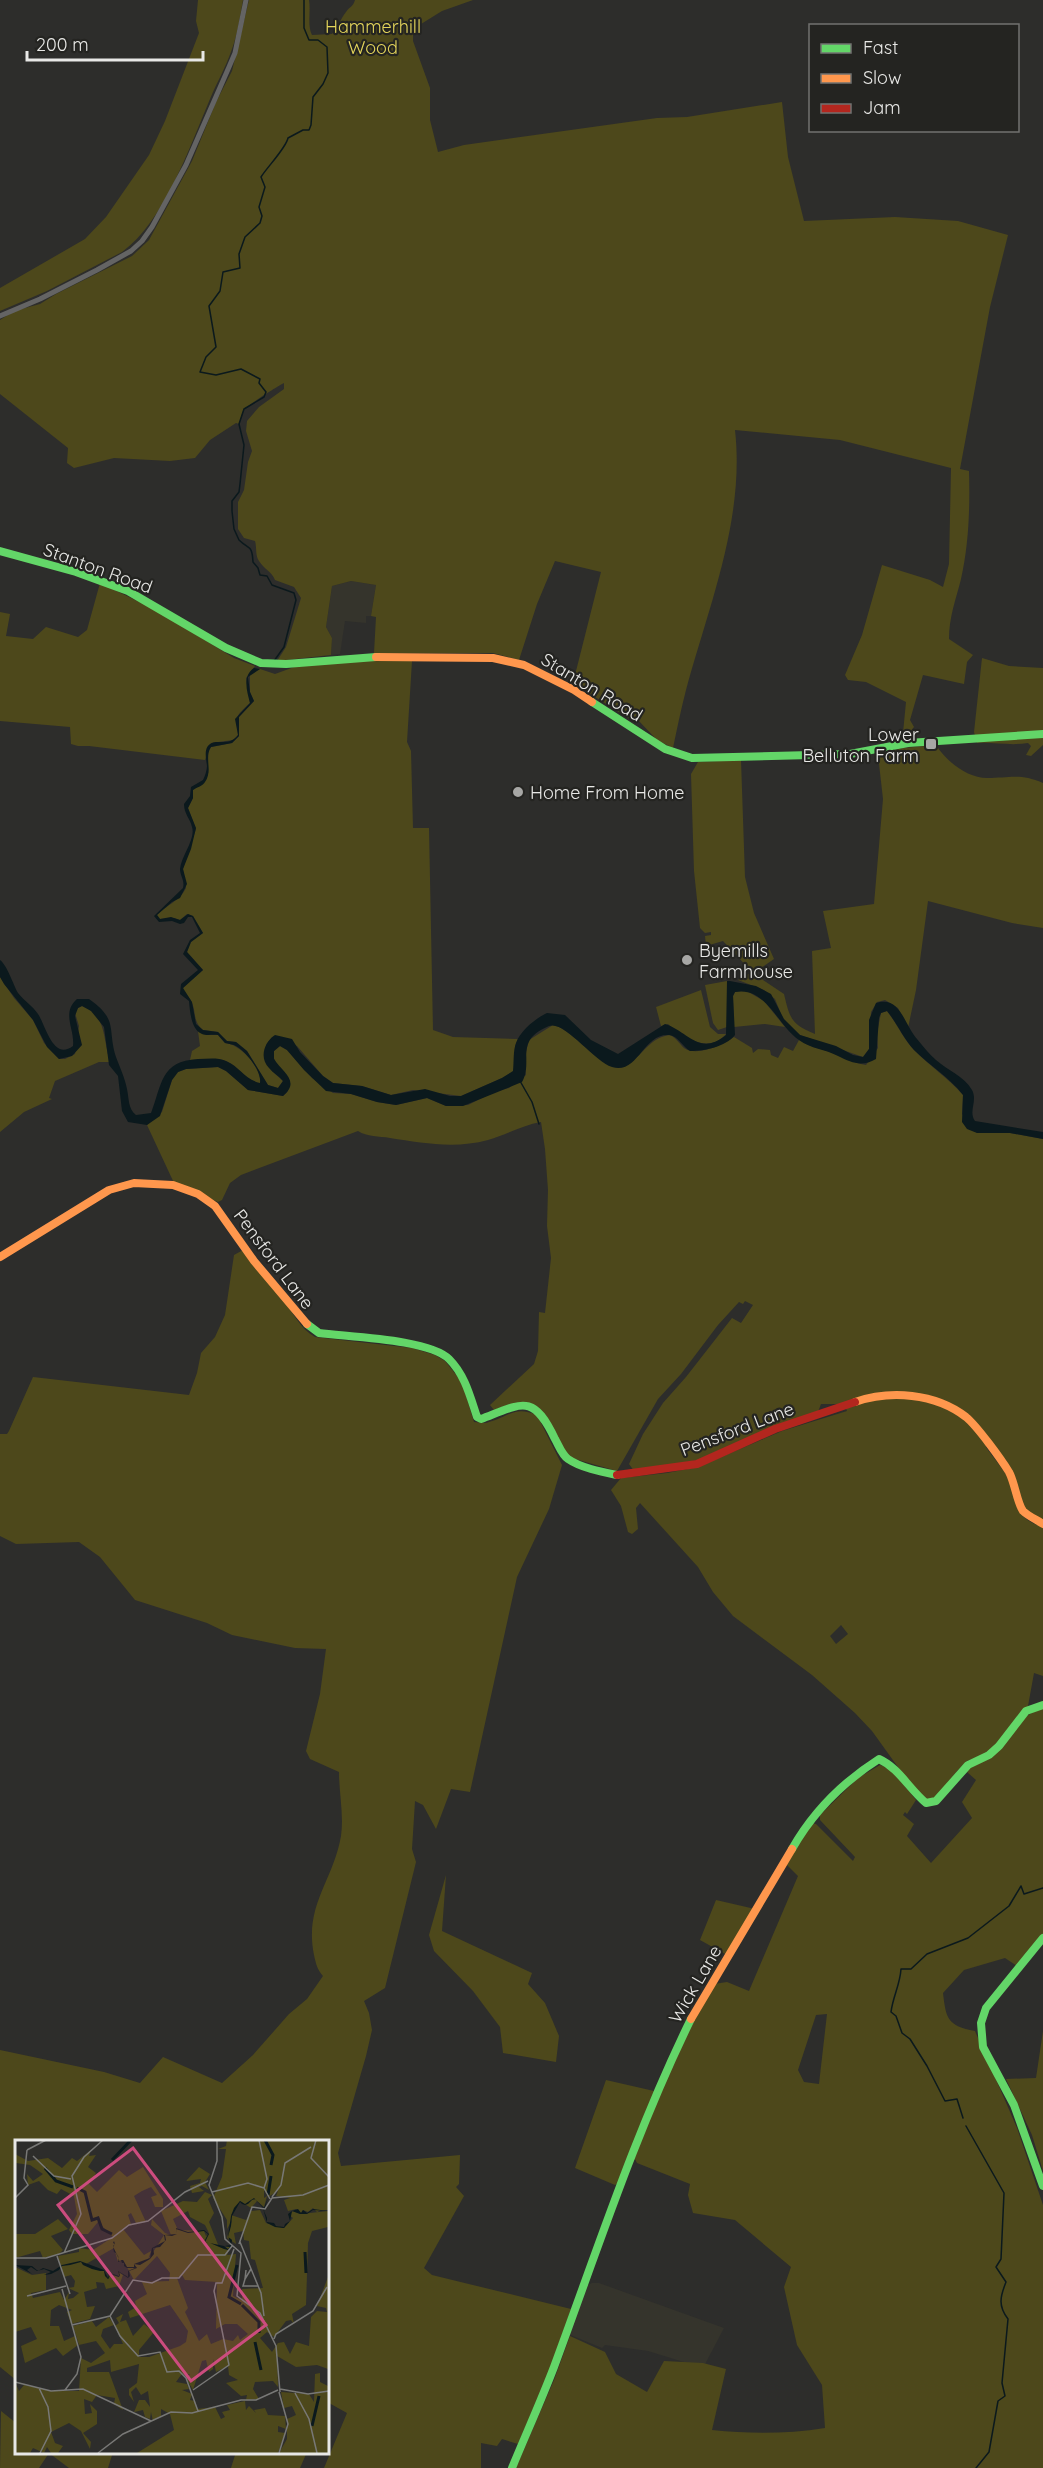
<svg xmlns="http://www.w3.org/2000/svg" width="1043" height="2468" font-family="Quicksand,sans-serif">
	<style>
		.built { fill: #35342c }
		.green { fill: #4d481b; fill-rule: evenodd }
		.water { fill: #0b191d }
		.lines { fill: none; stroke-linecap: round; stroke-linejoin: round }
		.stream { stroke: #0b191d; stroke-width: 1.5 }
		.street { stroke: #646464; stroke-width: 5 }
		.fast { stroke: #63d668; stroke-width: 8 }
		.slow { stroke: #ff974d; stroke-width: 8 }
		.jam { stroke: #b3261e; stroke-width: 8 }
		.poi-dot { fill: #a7a7a5; stroke: #242421; stroke-width: 2 }
		.labels { text-anchor: middle; dominant-baseline: central; stroke-width: 4.5; stroke-linejoin: round; paint-order: stroke }
		.park-label { font-size: 18px; fill: #e5d65b; stroke: #242421 }
		.street-label { font-size: 18px; fill: #e8e8e6; stroke: #242421 }
		.poi-label { font-size: 18px; fill: #e8e8e6; stroke: #242421; text-anchor: start }
		.inset-river { fill: none; stroke: #0b191d; stroke-width: 3 }
		.inset-road { fill: none; stroke: #787876; stroke-width: 1.5 }
		.view { fill: #cc4c7e; fill-opacity: 0.15; stroke: #cc4c7e; stroke-width: 3 }
		.inset-edge { fill: none; stroke: #e8e8e6; stroke-width: 3 }
	</style>
	<rect width="100%" height="100%" fill="#2d2d2b"/>
	<g class="built">
		<path d="M351,581L376,585L371,616H366V623L345,621L340,654L331,655L332,638L326,627L332,586Z"/>
		<path d="M592,2283H599L724,2328L703,2368L648,2351L605,2345L602,2348L568,2334L586,2286Z"/>
	</g>
	<g class="green">
		<path d="M198,0H243C240,16 238,33 232,49C226,67 217,82 210,99C190,146 164,222 122,252L47,291L0,311V288L85,239L106,217L149,155L165,121L199,33L196,21Z"/>
		<path d="M249,0H309C311,11 307,25 312,35L332,34C339,27 340,19 346,12C350,6 353,7 355,0H473L442,11L413,29V41L430,88V120L438,152L464,145L657,118L687,117L782,102L788,157L804,221L895,217L958,221L1008,235L990,307L960,469L969,471C970,506 969,544 961,579C956,599 949,617 949,639L973,655L967,662L964,684L923,675L910,720L914,727L909,733H903L906,702L866,682L848,680L845,675L862,635L882,565L930,580L943,587L949,564L951,468L840,440L735,430C745,519 709,605 686,690C681,709 677,729 673,748L657,740L638,720L633,721L573,683L601,572L555,561L537,604L519,660L493,653H374L376,617L371,616L376,585L351,581L332,586L326,627L332,638L331,655L277,661L286,647L301,598L294,587L275,580C272,572 264,569 259,561C255,555 257,548 255,541L244,538L238,529V502L244,490L248,462L252,451L246,431L247,421L259,407L284,389V383C278,386 246,406 244,410C241,414 241,420 239,424L236,423L210,440L195,458L170,461L114,458L74,468L67,463L68,448L0,394V320L14,311L40,304L56,294L132,256L149,240L192,161L216,102L232,71Z"/>
		<path d="M100,583L156,610L234,658L255,666L246,678L250,703C234,718 237,714 238,735L233,740L211,743L205,760L89,746H78L71,744L70,727L0,721V612L10,614L6,636L33,639L46,627L78,637L87,630Z"/>
		<path d="M982,658L1009,666L1043,668V745L1031,756L1026,755L1031,746L1028,743C1011,746 994,742 977,743L974,732Z"/>
		<path d="M375,659L412,661L407,742L411,751L413,828H429L433,1030L453,1037L518,1039L515,1046L514,1071L502,1078L461,1096L413,1090L391,1095L362,1086L333,1083L323,1076L297,1046L272,1037L266,1045L272,1071L283,1081L278,1088L268,1085L247,1051L236,1042L227,1041L218,1032L203,1030C192,1021 197,1012 191,1001C189,996 184,994 183,988L203,970L187,952L191,942L203,933L193,916L187,914L180,920L174,918L160,919L157,915C166,905 180,901 186,888L183,869L196,829L188,808L193,798V790C222,770 199,766 211,747L232,743L239,736V717L254,701L250,692V674L260,669L275,674L297,666Z"/>
		<path d="M936,745C946,761 967,778 987,778C1010,778 1020,773 1043,783V928L1012,923L928,901L916,990L908,1028L898,1008L885,1000L877,1002L871,1012L869,1049L863,1057L800,1035L783,1019L775,999L764,990L738,980L752,972L723,941L706,946L705,936L711,935V932L705,933L700,928L694,871L691,774L698,762L741,760L745,877L754,913L774,959L755,972L763,980L784,994C790,1019 791,1024 815,1034L812,951L831,948L823,911L874,904L883,799L878,755L903,748Z"/>
		<path d="M0,977L14,998L33,1020L44,1043L59,1059H65L75,1054L79,1026L75,1013L78,1008L82,1006C106,1014 103,1038 109,1058V1062H99L55,1081L49,1098L52,1099L24,1112L0,1132Z"/>
		<path d="M727,981V1027L718,1030L713,1023L705,985Z"/>
		<path d="M701,990L710,1027L718,1034H726C709,1054 684,1038 668,1024L661,1026L656,1007Z"/>
		<path d="M745,990L764,1001L785,1027L765,1024L734,1027L733,996L735,992Z"/>
		<path d="M887,1011C897,1024 903,1038 914,1050C930,1066 948,1078 963,1095L962,1114L977,1133H1010L1043,1139V1523L1024,1511L1006,1460L987,1438L986,1447C993,1458 1006,1471 1010,1483C1019,1507 1015,1518 1043,1527V1676L1034,1673L1028,1706L999,1743L987,1753L967,1761L958,1770L935,1799L927,1800L913,1788L872,1731L855,1713L812,1675L733,1616L713,1592L698,1567L640,1503L636,1508L638,1529L632,1534L628,1532L621,1506L611,1490L621,1478L667,1473L698,1467L782,1431L847,1411L844,1404H821L818,1412L698,1460L634,1471L629,1464L643,1434L663,1403L686,1377L732,1318L741,1323L753,1305L745,1301L743,1304L739,1302L718,1325L681,1374L658,1399L617,1471L568,1457L545,1414L510,1404L494,1410L490,1405L534,1364L538,1351L539,1312L545,1313L551,1258L547,1226L548,1190L545,1149L541,1122C523,1125 506,1135 488,1140C455,1149 422,1143 390,1138C379,1136 367,1137 358,1131L241,1175L230,1183L222,1200L218,1202L174,1183L147,1125L162,1112L172,1080L178,1072L186,1069L218,1067L226,1071L248,1090L283,1096L288,1091L273,1056L274,1051L280,1046L287,1050L312,1078L333,1093L351,1094L377,1102L396,1105L427,1098L446,1106L468,1105L494,1092L509,1088L526,1075L524,1060L529,1040L553,1025C569,1027 592,1059 614,1067C638,1069 645,1037 670,1035C676,1038 679,1043 684,1048C697,1057 723,1045 734,1037L752,1048L753,1053L758,1049L770,1050L771,1055L778,1058L784,1047L793,1051L799,1040C810,1047 819,1048 830,1052C843,1057 852,1063 866,1065L878,1048L877,1033L881,1013ZM841,1625L848,1634L836,1644L830,1636Z"/>
		<path d="M198,1031L207,1035H218L225,1043C240,1044 263,1068 260,1084C243,1078 241,1069 228,1062C218,1057 202,1060 190,1060L192,1051L200,1046Z"/>
		<path d="M243,1250C255,1267 269,1282 282,1298C293,1312 300,1329 315,1337L412,1348L435,1355L445,1361L462,1382L474,1422C479,1422 485,1424 489,1422C509,1417 514,1405 537,1415L562,1465L549,1509L517,1577L470,1792L451,1789L436,1829L423,1805L415,1801L412,1849L416,1862L385,1988L364,2001L369,2013L372,2030L366,2056L338,2153L341,2166L460,2155L459,2184L456,2187L464,2196L424,2268L432,2275L571,2309L550,2369L518,2444L502,2439L497,2446L481,2443V2468H324L347,2413L329,2403L327,2407V2141H16V2380L0,2367V2050L104,2072L140,2083L163,2057L222,2083L253,2055L289,2014L307,1999L323,1976C317,1969 316,1964 314,1955C304,1905 333,1882 341,1836C344,1816 339,1792 339,1772L310,1759L306,1751L320,1694L326,1649L295,1648L232,1635L207,1623L135,1600L100,1557L79,1542L16,1544L0,1536V1434H7L9,1431L33,1377L189,1395L197,1373L201,1353L215,1337L225,1315L234,1255Z"/>
		<path d="M1043,1708V1934L1017,1966L1005,1958L964,1970L943,1993C946,2018 947,2026 975,2031L1017,2128L1043,2205V2468H516L554,2380L570,2336L605,2352L616,2374L647,2392L664,2361L703,2363L726,2369L712,2430C750,2434 787,2434 825,2428L822,2385L797,2345L784,2287L791,2267L735,2220L693,2213L688,2195L690,2184L637,2163L635,2159L619,2183L615,2185L575,2168L606,2080L654,2091L655,2095L714,1984L727,1982L749,1991L798,1876L786,1864L812,1823L816,1824L853,1861L855,1857L820,1820V1815L858,1778L880,1765L891,1769L916,1800L907,1814L905,1812L903,1815L914,1824L907,1836L931,1863L972,1818L962,1802L976,1780L967,1772C973,1763 981,1763 990,1756C1012,1739 1013,1718 1043,1708ZM827,2014L819,2084L804,2082L798,2070L816,2015Z"/>
		<path d="M446,1875L442,1931L532,1973L528,1984L545,2003L559,2036L556,2062L503,2053L500,2027L473,1991L434,1951L429,1935Z"/>
		<path d="M716,1900L755,1909L727,1955L700,1940Z"/>
		<path d="M1043,2031V2171L1032,2135L1006,2079L1036,2078Z"/>
		<path d="M1,2411L16,2423V2452H113L108,2468H69L49,2453L39,2468H0Z"/>
		<path d="M236,2452H307L300,2468H231Z"/>
	</g>
	<path class="water" d="M254,668L260,669L248,677L250,692L254,701L239,717V736L232,743L211,747C204,757 213,771 205,782C203,786 197,787 193,790V798L188,808L196,828L191,849L183,869L187,884L180,898L172,902L157,915L160,919L171,917L180,920L188,914L193,916L203,933L191,942L187,952L203,970L183,988L192,1002L196,1024L203,1030L218,1032L227,1041L236,1042L247,1051L268,1085L278,1088L283,1081C279,1076 273,1073 269,1068C259,1058 264,1042 275,1035L292,1039L300,1052L323,1076L333,1083L362,1086L391,1095L425,1089L450,1096H461L502,1078L513,1071C514,1062 513,1051 516,1043C520,1031 536,1018 547,1013L565,1015L591,1040L618,1054L665,1024C688,1031 699,1057 726,1035L727,981H730L756,986L771,994L784,1019L800,1035L836,1046L853,1055L863,1057L869,1049V1020L876,1003C900,995 904,1024 917,1039C923,1046 929,1054 936,1060C947,1070 964,1076 972,1090C978,1101 968,1111 975,1121L1043,1132V1139L1010,1133H977L967,1129L962,1122L963,1095C949,1077 930,1066 914,1050C903,1038 897,1023 887,1011L881,1013L879,1018L876,1059C862,1067 852,1063 838,1056C825,1049 811,1049 799,1040C777,1025 766,986 735,992L733,996L735,1035C725,1047 705,1051 690,1051C683,1047 678,1036 669,1035C643,1033 638,1075 612,1067C594,1061 564,1020 549,1026C513,1041 534,1061 522,1082L463,1106H446L427,1098L396,1105L377,1102L351,1094L326,1091L304,1070L287,1050L280,1046L274,1051V1059C282,1072 301,1081 283,1096L248,1090L226,1071L218,1067L186,1069L178,1072L172,1080L160,1116L147,1125L128,1122L122,1111L118,1076L109,1065L104,1027L91,1011L82,1006L78,1008L75,1016L82,1045L72,1056L59,1059L47,1047L33,1020L4,984L0,977V960C7,965 13,984 18,993C24,1001 33,1006 38,1014C46,1026 53,1061 73,1046C75,1029 61,1013 77,999H89C119,1020 107,1029 116,1057C120,1068 125,1078 127,1089C129,1098 128,1109 136,1115L151,1113C162,1085 160,1061 198,1059C207,1059 217,1057 226,1061C240,1067 244,1079 260,1083C262,1071 245,1050 234,1045C231,1044 228,1044 225,1043L218,1035C213,1034 207,1036 202,1034C191,1030 190,1011 189,1001L180,994L181,984L198,970L183,954L190,940L200,933L192,917H188L184,923L180,924L172,921L159,922L154,916L183,888C185,880 180,876 180,869C181,856 196,839 192,827C190,818 184,814 184,804L190,796L191,787L203,780C205,776 207,770 207,766C206,757 202,744 216,742C225,742 232,743 238,735L235,719L250,703C247,691 242,676 254,668Z"/>
	<g class="lines">
		<g class="stream">
			<path d="M274,661L284,647L296,600L294,593L272,585L267,576L260,575L258,568L253,562C252,544 249,550 239,540L234,529L232,511V501L239,492L240,484L244,445L239,424L244,409L264,397L266,392L259,383L260,379L241,369L216,375L200,372L206,357L216,347L209,306L220,291L223,272L240,268L239,254L245,237L260,223L262,216L259,207L265,187L261,177C268,166 286,148 288,138L303,130H309L311,125L313,97L323,84L328,73L327,47L318,40H309L304,28V0"/>
			<path d="M520,1081L532,1102L539,1124"/>
			<path d="M963,2118L957,2099L945,2101L927,2066L910,2039L902,2033L896,2016L891,2012C893,1996 900,1985 901,1969H911L927,1954L968,1938L1009,1906L1021,1886L1024,1894L1043,1888"/>
			<path d="M966,2126L1004,2193L1001,2259L996,2267L1006,2282C1000,2297 998,2306 1008,2319L1002,2383L1005,2396L998,2401L989,2452L976,2468"/>
		</g>
		<path class="street" d="M0,316L40,299L97,270L131,251L142,241L152,227L186,165L229,67L235,53L246,0"/>
		<g class="fast">
			<path d="M0,551L76,572L128,591L226,648L261,663L286,664L376,657"/>
			<path d="M592,702L665,749L692,758L850,754L908,743L1043,734"/>
			<path d="M307,1324L319,1333C349,1337 429,1339 449,1359C465,1375 470,1396 477,1417L481,1419C523,1403 533,1393 555,1439C559,1446 562,1455 568,1459C581,1468 602,1472 617,1475"/>
			<path d="M792,1849C813,1812 843,1782 879,1759C899,1768 909,1789 926,1803L936,1801L968,1765L989,1755L999,1746L1026,1711L1043,1705"/>
			<path d="M1043,1938L986,2008L981,2023L983,2047L1014,2105L1043,2186"/>
			<path d="M512,2468C526,2434 541,2401 554,2367C597,2251 636,2131 691,2019"/>
		</g>
		<g class="slow">
			<path d="M376,657L493,658L524,665L574,690L592,702"/>
			<path d="M0,1257L109,1190L134,1183L173,1185L198,1194L215,1206L254,1261L307,1324"/>
			<path d="M855,1402C890,1390 935,1393 966,1417C977,1426 1001,1459 1009,1472C1015,1483 1017,1503 1023,1511C1028,1516 1037,1520 1043,1524"/>
			<path d="M691,2019L792,1849"/>
		</g>
		<path class="jam" d="M617,1475L697,1464L775,1429L855,1402"/>
	</g>
	<g class="poi-dot">
		<rect x="925" y="738" width="12" height="12" rx="3"/>
		<circle cx="518" cy="792" r="6"/>
		<circle cx="687" cy="960" r="6"/>
	</g>
	<g class="labels">
		<g class="park-label">
			<text x="373" y="26">Hammerhill<tspan x="373" dy="21">Wood</tspan></text>
		</g>
		<g class="street-label">
			<text transform="translate(98 568) rotate(20)">Stanton Road</text>
			<text transform="translate(592 687) rotate(31)">Stanton Road</text>
			<text transform="translate(274 1259) rotate(53)">Pensford Lane</text>
			<text transform="translate(737 1429) rotate(-21)">Pensford Lane</text>
			<text transform="translate(695 1984) rotate(-60)">Wick Lane</text>
		</g>
		<g class="poi-label">
			<text x="919" y="734" text-anchor="end">Lower<tspan x="919" dy="21">Belluton Farm</tspan></text>
			<text x="530" y="792">Home From Home</text>
			<text x="699" y="950">Byemills<tspan x="699" dy="21">Farmhouse</tspan></text>
		</g>
	</g>
	<g transform="translate(15 2140)">
		<rect width="314" height="314" fill="#2d2d2b"/>
		<path d="M212,0H313V70H306L302,72L298,68L293,72L288,70L286,73L281,69L273,71L269,60L275,58L261,56L263,51L253,57L249,50V58L252,56L249,67L242,61L236,68L225,61L216,75L231,80L236,71L245,70L251,83L269,88L278,78L274,75L278,71L286,74L313,71V87L297,91L293,103L291,165L277,174L279,184L276,180L271,181L259,197L252,192L245,198L257,212L263,203L269,202L275,214L281,202L294,206L296,177L302,171L312,172L311,168L302,166L313,137V229L302,225L281,227L262,216L263,247L258,241L240,242L238,249L244,259L231,260L232,255L226,256L211,243L223,240L214,235L213,226L201,232L198,219V229L194,232L191,220L187,221L178,250L171,238L175,234L166,235L161,242L172,244L174,249L167,250L177,254L175,260L180,261L182,269L200,267L206,279L210,277L207,272L215,270L212,265L230,261L231,270L234,266L241,273L239,270L250,268L253,275L270,276L271,289L263,286V292L270,293L263,313H122L159,290L155,274L146,269V276L138,281L136,272L135,279L130,277L128,270L119,272L124,260H130L135,267L133,251L126,255L121,247L116,252L119,262L114,255V249L122,243L124,224L96,232L95,220L72,228V232H94L108,270L99,264L100,258L82,255L77,262L69,259L70,274L77,273L75,264L82,271V284L68,293L76,302L75,309L66,291L54,283L36,292L40,303L48,306L43,313H36L32,307L29,313L18,308L15,313H1L0,242L4,251L9,245L36,251H64L66,218L76,223L90,213L81,201L64,205L58,186L77,181L81,187L94,177L99,185L88,189L86,196L95,209L99,204H108L100,186L104,183L101,178L108,174L105,182L111,180L118,196L129,184L139,192L124,210V217H134L165,206L171,202L173,191L155,165L115,178L113,172L121,167L120,161L132,154L127,142L154,141L155,133L142,116L119,140L108,120L103,122L99,108L71,124L89,131L93,139L95,134L104,137L103,132L108,135L104,146L91,149L89,143L81,142L82,148L69,152L72,167L80,166L75,179L56,184L52,172L57,170L44,165L36,170L35,186H44L49,201L60,196L63,205L48,216L41,208L10,223L6,206L22,199L16,187L0,192V127L17,135L31,133V150L16,153L18,158L45,152L49,160L54,152L53,159L58,158L64,153L53,148L59,147L60,141L56,135L49,137L43,116L64,112V108L78,110L98,97L83,82L73,94H57L54,90L62,74L59,56L46,49L42,54L33,50L24,41L13,45L12,34L18,41L28,34L15,25L1,23L0,14L13,21L33,18L47,28L57,18L62,21L76,10L74,16L81,15L73,27L81,33L74,44L82,52L104,30L112,37L128,27L148,59V67H140L136,57L142,55L136,47L127,51L119,56L131,82L121,83L116,73L113,75L116,84L108,89L129,115L136,111L133,120L149,95L136,85L137,79L150,93L156,95L146,71L168,61L182,62L190,52L197,55L193,59L199,73L194,82L204,107H215L212,115L221,114L218,156L227,160V149L248,148L240,120L236,119L234,101L229,100L228,91L219,93L221,104L212,98L217,80L212,89V80L198,58L207,37L211,9H203L211,6ZM173,71L175,77L190,85L193,91L194,94L191,96L189,91L163,90L158,79ZM167,135L170,140L202,142L201,189L210,184H222L233,194L225,200L223,195L218,201L208,199L196,204L192,194L184,201L170,172L173,168L162,138ZM184,27L195,34L190,42L194,50L187,46L184,47L189,51L177,53L175,46L185,43L186,39L171,41ZM43,79L53,89L36,96L48,110L44,114L28,118L25,111L0,118V94H20ZM305,233V242L313,246V313H264L272,299V279L281,275L277,266L269,268L266,252L294,254L299,262L300,234Z" fill="#4d481b" fill-rule="evenodd"/>
		<path d="M239,58L249,68L253,58L249,71L252,78V82L259,83L261,86L269,87L270,84L275,81L273,74L277,71L283,69L286,73L288,70L292,73L298,69L313,71L298,70L292,74H285L277,71L275,81L269,88H268L260,87L252,83L248,68L240,59L237,60L233,64L230,65L227,64L225,62L217,76L216,86L213,97L216,99L217,100L216,107L213,110L209,109L195,103L189,102L193,94L189,91L173,93L161,89L162,94L157,96L150,95L151,100L145,107L138,108L139,114L135,119L125,125L119,124L122,128L114,131L115,136L113,138L104,132L105,135L104,137L95,134L94,138L93,139L90,136L89,131H85L77,129L68,125L66,122L55,125L47,126L44,130L36,134L29,135L36,132L29,129L22,131L16,127L12,130L17,134L31,133L17,134L0,125L17,126L23,131L28,128L38,131L47,125L65,121L89,130L93,138L95,133L104,136L103,131L113,137V131L120,128H112L109,126V123H107L106,120L104,122H103L104,118L103,117L101,113L99,112L98,107V106L100,104L98,103L99,101L97,100L99,101L100,104L98,107L104,118V121L106,120H108L112,127H119V124L135,118L137,108L150,101L149,95L162,94L161,88L173,92L189,90L194,94L190,102L209,106L213,109L215,107L210,106L216,105L213,96L216,76L219,68L225,61L230,64Z" fill="#0b191d"/>
		<path class="inset-river" d="M250,0L258,15L256,25M97,20L116,0M30,28L41,41L58,47M62,48L70,52L77,80L83,78L87,89L97,94M253,55L256,36M290,112L291,133M222,125L214,157L226,164M227,165L244,182V193M240,202L246,230M297,286L304,256"/>
		<path class="inset-road" d="M202,0V21L194,45L207,77L210,99L226,113L222,156L245,173L261,206L265,252M244,0L252,39L249,48L255,59M301,0L296,18L314,37M12,10L31,0M18,16L39,36L56,39M197,52L233,43L249,48M257,57L266,45L270,23L296,7M0,58L13,45L9,38L12,10M225,102L246,153L249,176M224,104L237,67L250,69L257,58L288,55L314,45M49,113L66,74L57,36L69,17L88,0M42,116L55,154M0,118H31L97,98L114,85L133,81L170,52L193,41M231,130L230,139L236,129M230,139L228,146H243M47,149L66,217L62,234L50,250M12,156L51,146M95,176L105,196L123,216L145,212L152,232L164,231L171,238L183,271M57,185L95,176L118,140L137,143L147,138H164L183,115H210L217,106M259,199L261,194L298,171L312,147M0,242L36,251L68,249L136,281M24,248L33,267L36,291L25,313M265,249L293,254L314,251M178,250L214,225L199,151L201,143H207L219,109M264,252L273,284L264,313M280,253L294,279L302,313M83,313L108,294L156,272L177,273L226,260H241L263,250"/>
		<path class="view" d="M118,8L251,185L176,241L43,65Z"/>
		<rect width="314" height="314" class="inset-edge"/>
	</g>
	<rect x="809" y="24" width="210" height="108" fill="#242421" stroke="#727270" stroke-width="1.5"/>
	<rect x="821" y="44" width="30" height="9" fill="#63d668" stroke="#727270" stroke-width="1.5"/>
	<text x="863" y="54" font-size="18" fill="#e8e8e6">Fast</text>
	<rect x="821" y="74" width="30" height="9" fill="#ff974d" stroke="#727270" stroke-width="1.5"/>
	<text x="863" y="84" font-size="18" fill="#e8e8e6">Slow</text>
	<rect x="821" y="104" width="30" height="9" fill="#b3261e" stroke="#727270" stroke-width="1.5"/>
	<text x="863" y="114" font-size="18" fill="#e8e8e6">Jam</text>
	<path d="M27 51v9h176v-9" fill="none" stroke="#e8e8e6" stroke-width="3"/>
	<text x="36" y="51" font-size="18" fill="#e8e8e6" stroke="#242421" stroke-width="4.5" paint-order="stroke">200 m</text>
</svg>
